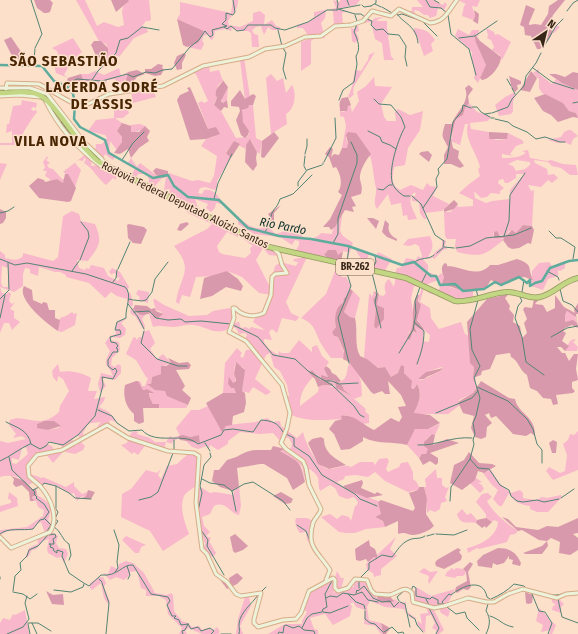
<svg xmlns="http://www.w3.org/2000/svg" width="578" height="634" font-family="'Fira Sans Condensed',sans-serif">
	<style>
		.green { fill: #f8b7ca; fill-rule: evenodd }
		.forest { fill: #d999ac; fill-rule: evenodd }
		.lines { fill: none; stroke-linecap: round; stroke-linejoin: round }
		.stream { stroke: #538475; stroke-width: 1 }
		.river { stroke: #5fac9d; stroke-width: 2.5 }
		.secondary-casing { stroke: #d7ab88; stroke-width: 5 }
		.highway-casing { stroke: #92985e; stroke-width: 6 }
		.secondary { stroke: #edf3da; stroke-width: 3 }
		.highway { stroke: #c2d683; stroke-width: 4.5 }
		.labels { text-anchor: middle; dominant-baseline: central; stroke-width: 3; stroke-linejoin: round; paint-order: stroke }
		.shield { fill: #fce0ca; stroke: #735e4d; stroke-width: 1 }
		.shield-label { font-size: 10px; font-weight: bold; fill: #382618 }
		.street-label { font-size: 11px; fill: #382618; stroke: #fce0ca }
		.water-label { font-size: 12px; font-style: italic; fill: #0b312b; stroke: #fce0ca }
		.district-label { font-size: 15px; font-weight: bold; letter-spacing: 1px; fill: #482501; stroke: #fce0ca }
	</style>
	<rect width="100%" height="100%" fill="#fce0ca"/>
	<g class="green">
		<path d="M76,0H85L97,26L104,22L118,27L124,25L122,12L123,7L128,0H149L151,19L150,21H146L142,26L147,29L148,32L134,38L119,57L118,55L113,63L98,70L108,54V48L106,44L99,41Z"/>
		<path d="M233,0H238C238,9 233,14 228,21L229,25L240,27L253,21V13L260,11L265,15L264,25L272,20L276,26L280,27V30H272L268,27L264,35L261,26L256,27L252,30L254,34L258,35L259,47H252L251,33L248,31H238L232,28L231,31L225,29L215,31L213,39L211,40L208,35H204L202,40L204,44L201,50L187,47L198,43L204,31L177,19L180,14V2L231,13Z"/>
		<path d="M333,0L339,2L341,0H363H360L356,5L341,8V10L349,11L342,13L343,25L334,26L333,11L328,9L326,11L325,18L321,23L325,38L316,37L311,41V64L301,71V42L310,38L303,28H297V25C305,24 309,23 314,17V12L336,8Z"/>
		<path d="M417,0H433L443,5L445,2L447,5L444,10L438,8L436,16L430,18L428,15H424L419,11L414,10L416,16L409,13V11H412V7H423Z"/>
		<path d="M458,0H480L477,7L472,6L475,16L473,20L462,16L464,6L466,4Z"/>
		<path d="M384,17L377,20V29V21H387V29L389,35L388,36L391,56L394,60H384L382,43L375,39L371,22L362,23L367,18L372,21L375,18Z"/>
		<path d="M551,21L560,27L553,34L554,28L548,26Z"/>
		<path d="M356,26H358L359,31L356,32L359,39L355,43L352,41L351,28L354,29Z"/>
		<path d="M415,28C425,30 428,30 435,40L431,44L433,51L424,56L419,41L413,31Z"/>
		<path d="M486,28L494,32L495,35L498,34L511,42L502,60L500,55L492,50L494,47L491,40L487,38L488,35Z"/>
		<path d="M458,29L469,35L472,30H479L478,37L476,34V43L486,65L478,83L474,78C477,70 470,61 472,52L455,36Z"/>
		<path d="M73,38L82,52C74,57 69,66 64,75L68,78L56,73L54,64L51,62L54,61L57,66L62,64L57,51L52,48Z"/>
		<path d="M375,52L354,86L353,94L355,93L350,98L348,97L352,87L355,70L361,71L368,60L369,55Z"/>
		<path d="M244,57L250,97L245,100L240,60Z"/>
		<path d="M209,65L210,72L219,70L223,81L218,85L216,95L217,98L214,104L221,111L236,138L247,137L249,134L243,122L241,112L249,105H253L256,138L262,141L260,154L257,152L251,140L246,145L245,149L234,142L226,152L231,158L217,181V187L215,190L205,187L200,188L198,193L202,194L204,190C213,188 220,196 222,204L216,203L215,208L211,212L206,208L208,204L195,199L199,211L169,195L170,189L164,190L166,177L169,173L192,181L198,180L210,183L214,176L217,156L201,146L206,139L215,136L208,129L198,103L202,101L204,103L208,101L196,74L192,72Z"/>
		<path d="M119,68L121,76L128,72V78L125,84H117L115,79L107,80L106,85H93V82H81L83,79L81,74H89L95,71L104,75Z"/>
		<path d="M539,69V74L552,84L556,79L578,90V119L576,113L569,111L563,103L542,93L539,88V79L533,73Z"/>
		<path d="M271,74L277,81L283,78L286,93L292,85C297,93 295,109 286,114L287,124L271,134L266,78Z"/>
		<path d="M374,77L375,86L392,87L381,104L384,117L387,121H396L395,112L398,109L410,115L423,111L420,130L408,148L405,165L394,167C393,177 390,184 400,190L411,185L423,190L427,183L430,186L437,187L433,196L449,204L442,211L424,213L427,219H424L420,213L419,202L412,201V197L416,195L415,192C405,200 414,210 417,219L408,220L407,215L403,216L401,203L391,205L388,194L377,209C372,202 377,195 376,188C372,170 374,154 360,140C356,135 355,133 348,132L346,138L348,145L347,148H342L346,126L344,117L340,116V111L344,112L350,104L352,112L359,101L357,92L366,86Z"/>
		<path d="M228,87L227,100L222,103V97Z"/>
		<path d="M152,88L156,97L133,103L131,91Z"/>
		<path d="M513,93L516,94L513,102V111L511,114L499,116L495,105L505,97Z"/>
		<path d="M22,100L37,103L36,108L33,107L31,109L33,111L36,110L37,112C28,123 23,134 16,145H0V143H12V131L6,133L7,124H9L13,106L21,105Z"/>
		<path d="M126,103L129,113L123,118H115L122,123L117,131L122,137V142L117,150L110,141L109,151L126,162L128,163L131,158L137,167L140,163L156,175L163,177L155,186L149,183V179L146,174H138L136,177L132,175L135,168L115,157L113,160L105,154L103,158L95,153L96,144H102L107,138L105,135L88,131L96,120L114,118V107Z"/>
		<path d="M469,103L477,112L492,117L490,118L488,121L470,123L471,129L489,132V138L497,140L507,139L508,133L522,140L524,143L516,146L510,154L513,156L502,154V158C511,158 519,158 526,153L522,151L528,150L530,158L547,161L551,160L563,164L576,165L578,175H570L561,168L552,166L548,162L534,160L535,163L547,169L548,175L554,174L558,178L552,183L548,180L541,187L528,185L531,191L534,190L532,226L523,225L516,233L509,231L506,236L493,233L494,237L505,239C484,255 484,258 457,252L455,246L456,239H447L445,236L444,212H450L458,205V207L473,206V200L459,193L468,185L480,176L478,169L480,167C477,153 463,138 468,124H465L460,145L451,141L456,119L463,115L465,108ZM517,160L530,162V165L525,169L516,171L513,166L508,164ZM516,174H524L510,190V199L492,201L486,203L475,198L474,191L481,198L487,197L491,193L500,194V191L504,188L498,183L499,180L503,179L505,183H508L516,178Z"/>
		<path d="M140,124L145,126L142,130L131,133L130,125Z"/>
		<path d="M568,130H571L578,136L573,139L571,145L564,142L557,143L548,140L561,137L564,132Z"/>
		<path d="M86,154L92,159L91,166L98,165L117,174L116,180L113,178L106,185C98,179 93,168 84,163L86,159L84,158L83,161L78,160L75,163L81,170L75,187L68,175L63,172Z"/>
		<path d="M47,156L48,158L46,160L50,163L47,165L49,168L53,169L62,179H65L63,183L57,179L49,181L50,179L45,176L47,171H43L45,167L43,162Z"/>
		<path d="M0,163L7,164L0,180Z"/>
		<path d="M179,204L238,234V237L227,232L217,246L219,252L222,254L245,258L251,253L250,248L253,246L243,239L246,237L274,249L280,256L269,255L263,248L256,260L270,287L275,266L281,262L283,265L284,263L296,266L298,262L293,261L294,259L307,257L286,302L291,313L299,317L296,321L282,318L277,333L272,329L269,332L272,340L264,339V342L269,349L278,355L279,351L281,353H289L299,340L312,352V347L317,345L322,356L329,362L324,369L328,377L323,376L320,378L322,380L312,370L310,374L313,377C304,387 300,393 300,406L318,392L319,386L324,385L332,387L334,385L326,382L331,380L335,381L336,388L352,396L344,390L342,385L338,383C350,378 345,371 350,362C361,379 361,375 362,396L354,399L366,409L365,411L369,415V423L362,424L352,417L344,415L342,419C325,420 307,422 291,415L287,398L289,395L287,385L280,371L274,367L270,353L266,355L255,379L271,392L266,395L253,387L249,393L242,391L244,368L235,363L234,374L236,379L234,383L228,384L231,388L234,387L236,393L234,394L223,393L225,363L237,348L242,353L240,356L243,358L246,350H254L245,339L247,335L245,333L239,334L236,328L231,327C217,338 207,326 193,325C186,324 181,327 174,327C166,327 161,325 153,327L149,314L151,312L154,318L162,312L156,310L153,300L155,299L164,305L189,316L207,315L213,311L229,308L233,311V323L239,322L241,328L246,327L249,329L251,327L265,330L253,322L257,315C267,312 270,305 272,295L259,293L242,277L227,271L215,276L196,277L190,297L182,295L179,304L176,302C180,275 195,271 174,246L207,229L212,224L188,213Z"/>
		<path d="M72,211L79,214L81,221L95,224C103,242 99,246 88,261L77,260L79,268L85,270L86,268L89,269L91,265L104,268L108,276L118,281L120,278L116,277V274L113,273L112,275L109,272L112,268L120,272L129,287L127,291L131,294L133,304L132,307L128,303L127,299L117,296L111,292L105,298L89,283L66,277V275L60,272H55L39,267L38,276L30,273V269L25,268L23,274V286L14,292L0,287L2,293L6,294L9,292L11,294L9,301L12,304L15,302L10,309L14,311V318L20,322L12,330L9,323H4L0,333V251L5,255V258C11,259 18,262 23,256V253L53,261L58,257L63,216ZM2,266L8,268V287H3L1,283Z"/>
		<path d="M238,216C244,225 263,235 269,222L271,224L270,226L271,230L276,234L288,230L293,233L302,235L303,238C311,239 316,239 321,233L332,234L333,229L339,217L342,216L340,231L343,236L353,243L347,260L348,252L342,251L338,256L336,250L327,251L324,255L327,257V259L295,252L299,245V241L295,240L292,245L280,237L254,234L238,224Z"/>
		<path d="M430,236C434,246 433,248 428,257H432L435,252L442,247V239L446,241L445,246L447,249L443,250L434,259L432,257L430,259L426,258L423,259L428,265V272L438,276L442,273L444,277L443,279L451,288C460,288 464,291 473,291V299L458,301L438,292L440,287L438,280L425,285L410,278L395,274L397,268L402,267L406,258L416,260L418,256L421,258L422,256L419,246L415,244L410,246L403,245L408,239Z"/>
		<path d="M357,249L369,253L368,258L362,260L356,251Z"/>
		<path d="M378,252L392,259L384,272L373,269Z"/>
		<path d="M565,261V268L560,271L558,270V276L548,279L543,290L531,286L532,271L539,263L549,262L552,266Z"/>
		<path d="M335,271L342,277H346L351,286L346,297L344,298L343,303C336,307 334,318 336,327L332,332L334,336L338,337L344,353L343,358H331C328,354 324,349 322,345C314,332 317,325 301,318L326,294Z"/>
		<path d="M396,276L420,284L418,287L414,286L411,298L413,313L412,331L409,332L407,339L410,340L413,331L417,333L414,325L420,329H424L417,319L421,305C416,297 421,293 423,285L446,298L429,293L424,288L420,302L430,308L431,318L439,329L461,322L465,334L469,336L470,363L474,366L473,378H476L475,384L477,386L473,393L459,400L458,402L460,405L448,414H416L414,413C418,404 423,394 417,384L414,389L411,388V381L404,373V366L401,365L398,373L391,377L385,367L378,368L364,357L369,295L370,293L372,297L374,291L376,295L373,300L376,308L374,326L376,329L384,318V308L377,305L379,295L383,296L386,293C384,288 384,282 389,279L394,287ZM424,330L430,335L429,342L423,341ZM441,367L443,368L437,373L422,380L418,379L427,372Z"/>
		<path d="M138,290L149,292L148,303L139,300L140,297L136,294Z"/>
		<path d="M353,291L360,298L355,318L350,317L344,312Z"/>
		<path d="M133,308L136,313L145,315L142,319L145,326L144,330L135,316L131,314L130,311Z"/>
		<path d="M567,311L575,316L577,323L574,321L565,322V315Z"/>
		<path d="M72,312L74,314L77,313L75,325L62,332L58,331L60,318L66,316Z"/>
		<path d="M127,318L121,323L126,329L125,335L120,338L112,337L110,340L119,342L120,350L112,358L111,365L115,367L118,364L121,366V373L115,380L104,377L103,380L106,386L100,392L98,384L101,373L113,376C107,361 102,368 110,351L105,343L110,336L116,334L115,328L117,322Z"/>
		<path d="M149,330L155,343L150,349L157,359L163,354L171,363L161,367V374L152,377L151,384H148C154,390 159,388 166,391C174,395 180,403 188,405L186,408H159V404L154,405L148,395L151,393L147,389L143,390L138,381L141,382L142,386H145L148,378L146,377L136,360L126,354L133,338L135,337L137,340L139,337H142L143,332Z"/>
		<path d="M574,339L576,340L573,342L578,347L577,351H565L570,341Z"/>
		<path d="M58,364L60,372C69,370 83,373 91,378L88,391H97L94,399L105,397L104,401L99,407L109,412L117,422L110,420L109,424L98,429L97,427L101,422C89,424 90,420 83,433L84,436L80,438L78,435L72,439L76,446L80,441L85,446L83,450L75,454L65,452L62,446L49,441L47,444L52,446L54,451L63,452L53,463L46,454L39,455L31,463L30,474L42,478L43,477L66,487L74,482V486L82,494L87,492L86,496L81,497L77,501L74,493L71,494L56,485L44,484L42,486L35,481L29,485C23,477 10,474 0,477V441L8,443L26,439L22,436L13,438L16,434L9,425L10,420C27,413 38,431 59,412L60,406L69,391L63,379L58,376L57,382L53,377L52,371ZM44,421H54L60,426L59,428L48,430L37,427V424ZM26,447L28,454L16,464L12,463V458L19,460L22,448Z"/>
		<path d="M208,406L223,430L227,425L256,422L267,418L273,422L280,421L281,426L297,438L303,432C305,441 317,470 330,469C336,469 345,463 351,467L360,462H373L375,465L379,459L387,458L389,461L386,469L388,472L399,467L401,463L408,462L413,472V479C417,482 420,485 418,490L411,491L410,493L385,481L375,472L368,477L356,475L345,476L344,479L337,482L346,489L378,501L382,514L375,517L383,521L385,527L366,529L355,533H346L339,532L321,517L330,514L337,519L342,515L349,517L351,521L355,506L357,505L358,502L354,497L347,499L339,496L335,488L330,485L320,491C316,478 323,480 310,469L307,471L308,479L305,480L302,466L279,450L291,448L292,444L289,438L284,437L281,442L273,433L260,434L240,432L228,441V444L218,450L210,445L209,449L207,446L198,449L192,447L186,441L188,440L200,443L199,435L190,437L180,436L176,428L191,410H199Z"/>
		<path d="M440,424L435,435L432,434L426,439L429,449L427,454L420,456L419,458L407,445L413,431L417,428L428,429Z"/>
		<path d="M135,431L138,432L137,434L150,438L155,442H166L170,436L173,438L178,436L179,438L172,442L173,444L166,442L164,449L147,443L138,455L134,452L132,454L121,445L127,443L131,433Z"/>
		<path d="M578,431V470L553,480L546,471L549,467L560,473L565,471L567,455L563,444L568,440L570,434L574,435Z"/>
		<path d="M188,454H198C199,466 196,475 196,486C192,489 186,492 184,496C179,508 185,523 189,534L163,551L150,531L121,517L122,494L131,489L146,470L157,473L161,469L158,475L161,479L167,466L177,464Z"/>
		<path d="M436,469L437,478H442V485L446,488L449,487L445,497L447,501L441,503L440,509L435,512L430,510L427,513V499L424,487H426L425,479Z"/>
		<path d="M491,470L500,484L511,493L520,490L523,493V498L536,500L542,497L547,498L561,495L562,497L548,512H537L530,509V506C521,505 513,502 509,493L502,506H499L493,499L498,490L492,485L483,473Z"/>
		<path d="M476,478L482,482L478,483L482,485L484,489L480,493L470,483Z"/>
		<path d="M239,486L241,506L239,515C229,513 226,500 214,506L210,514L202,517L204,526L210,532L206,536L211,538L209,541L216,553L214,556L208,557L203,550L205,544L198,520L197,488H202L210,493L215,492L233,495L234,491Z"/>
		<path d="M9,492L17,498L18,506L0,512V506L11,503V500L8,499Z"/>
		<path d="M488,493L492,497L487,501C493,513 507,524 518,531L515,534L510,535L507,542L479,549L477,548L468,553L467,548C480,545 497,537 498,522L494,520L492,522L486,518V514L476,502L482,494Z"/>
		<path d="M37,495C49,502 54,506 48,520L52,525L51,532L58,536L56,543L59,548L66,549L68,554L64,563L61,557L57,558L48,553L47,549L49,539L43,541L36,549L32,550L28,557L25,558L29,548L38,544L37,538L45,533L41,522L36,524L33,529L8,531L0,535V530L27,527L43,516L44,510L38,507L36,501H34L32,498Z"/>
		<path d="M462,509L467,515L471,513L477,520L476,523C467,522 460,525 457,514Z"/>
		<path d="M296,518H307L313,521C311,532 311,543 318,551L316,553L307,540L306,532L300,533C297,529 294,523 296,518Z"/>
		<path d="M126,536L146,545L141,547L139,553H135L122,540Z"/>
		<path d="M396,537L390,549L397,556L381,569V575L374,577L373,573L367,570L366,564L374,557H378L377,555Z"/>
		<path d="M126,561L133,563L144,573L155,593L167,595L171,593L173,595L174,611L182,621L188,623L192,627L199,626L202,630L208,628L214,630L217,627L220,632L218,634H202L188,628L185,631L187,634H179L182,628L168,614L166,600L159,596H146V590L141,588L137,571L130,572V575L124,580L116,577L110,580L103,573L108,574L111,566L118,569L119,564Z"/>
		<path d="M424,568L430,572L438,571L429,584L428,582L429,576L419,572Z"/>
		<path d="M452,568L454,570L456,568L463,569L466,573L463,576H457L455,578L445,576L447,572Z"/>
		<path d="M337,571L341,578H344L341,589L336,588L333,593L348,587H354L353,584L356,581L355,579H365L373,590L378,594L376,597L382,602L389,603L395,599L399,603L406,602V611L417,619C412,620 406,614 404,609L385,607L370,601L367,607L369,620L381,623L383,634H387H381L375,626L364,624L365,610L356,607L353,602L350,604L352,606L350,616L335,624L333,625L325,614L310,618L314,629L318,630V634H268L285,624H302V621L307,612L303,609L308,592L329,576L335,578Z"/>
		<path d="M100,577H103L106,583L104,587L110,602L108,604L104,598L101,583L92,590L90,588V583Z"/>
		<path d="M416,587L431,596L455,589L446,607L450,611L448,617L441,613L439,608L434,610L444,630L439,634H436V630L432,628L435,623L431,615L426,616L425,633L417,625L418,621L422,624L420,614L428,613L425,604L415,602L413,595Z"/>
		<path d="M245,597H249L251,606L240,626L243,634H247H236L238,619Z"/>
		<path d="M551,597L558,598L564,604L561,607V613L552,610L553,606L556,605L552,602Z"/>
		<path d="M539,608L548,617L549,620L556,625L552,634H549L551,630L541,632L543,625L536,621Z"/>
		<path d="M25,610L29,634H0V623L3,618L10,620L13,614L15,615Z"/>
	</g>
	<g class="forest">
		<path d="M34,0H50L53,3C50,8 53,14 44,13L37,8Z"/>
		<path d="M111,0H128L129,1L116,12Z"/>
		<path d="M558,0H565L553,15L549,26L553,27C552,38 549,40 540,49H537L531,36L525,35L524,27L520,25L526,5L535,9L529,23V25L535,24L541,25L548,14L549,6Z"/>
		<path d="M474,10L479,14L478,24L473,21L475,16Z"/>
		<path d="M177,19L204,31L198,43L187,47L183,45Z"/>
		<path d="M474,33L480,41L501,57C501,65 491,79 482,80L480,78L486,65L476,43Z"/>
		<path d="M11,37L26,59L19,60L11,54L4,40Z"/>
		<path d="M94,41H101L108,48V54L104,58C94,59 95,51 91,45Z"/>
		<path d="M184,53L186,55L182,63V69L177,70L174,63L177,56Z"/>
		<path d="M158,64L163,65L162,68L164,69L161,75L155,76L145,73V69H151Z"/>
		<path d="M137,70L145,74L137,77L130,86L125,85L128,72Z"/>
		<path d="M531,71L537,78L530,92L520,90Z"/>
		<path d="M573,72L578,73V90L562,83L549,74H556L565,77Z"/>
		<path d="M81,74L83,79L81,82H77L71,86L66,82L68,78Z"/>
		<path d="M509,76L521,81V84L517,85L518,89L515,92L512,89Z"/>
		<path d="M222,79L228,87L221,101L223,103L227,100L228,108L224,107L221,111L214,105L217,98C213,91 219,86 223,81Z"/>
		<path d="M469,85L473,89L468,96L469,103L465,108L463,115L456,119L451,138L453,148L459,151L458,158L464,166L460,168L451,164H444V155L448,147C442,135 441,138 445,124H452C455,113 471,102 465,88Z"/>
		<path d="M190,87L208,129L216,127L220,134L206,139L190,140L177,100L180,95L189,91L187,88Z"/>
		<path d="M240,90L245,99L253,94L256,96L253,105H249L248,108L242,110L243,122L249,131L248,135L245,138L241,135L236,120L240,111L239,107L231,106V101Z"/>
		<path d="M545,94L563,103L569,111L576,113L578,118L573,117L558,122L551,115L543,111L534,98Z"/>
		<path d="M348,97L351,105L348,106L347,111H340C340,105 338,103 342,98Z"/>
		<path d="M122,123L131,126V132H139L145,126L150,131L147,137L149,141L139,148L131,158L128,149L120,154L114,153L122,142V137L117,131Z"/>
		<path d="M274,132L279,138L264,158L261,157L262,141Z"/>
		<path d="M348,132L356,133L371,154C366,160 359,171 360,179C361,185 363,187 361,194L351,197L356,206L352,207L354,212L345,210L335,227L331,230L329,227H323L330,219L342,195L338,192C343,185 341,175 336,167L333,168L329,157L325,154L330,147L333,149L331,157L334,154L339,155L342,148H347L348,143L346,135Z"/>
		<path d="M489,132L508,133L507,139H490L489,138Z"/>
		<path d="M250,139L257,152L256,158L257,165L253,171L245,162L246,145Z"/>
		<path d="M234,141L240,144L231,158L226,153Z"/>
		<path d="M428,151L432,155L429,162L419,154L421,152Z"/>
		<path d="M156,168L168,171V176L163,178L156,175L153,171Z"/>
		<path d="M65,174H68L76,188L71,201L68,202L39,198L29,186L38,178L44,180L45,182L57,179L63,183Z"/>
		<path d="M454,200L458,204L454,209L444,212V209Z"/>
		<path d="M281,205L274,213V222L271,224L269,222L270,217L268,214Z"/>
		<path d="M0,209L6,212V218L3,223L0,224Z"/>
		<path d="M367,218H373L379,221L376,229Z"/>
		<path d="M385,220L389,224C387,231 391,236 397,239V241L387,237L382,232Z"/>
		<path d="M187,222L189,224L181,231L177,230L180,224Z"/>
		<path d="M129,224L144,227L147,230L141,244L133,243L128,238L127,225Z"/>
		<path d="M523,225L532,226L534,230L531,244L528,243L519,248L512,249L508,247L503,240L504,238H494V232L497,231L500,236H506L512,230L516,233Z"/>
		<path d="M328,250H336L338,255L343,251L341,262L327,259V257L324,255Z"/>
		<path d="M517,259C534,265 527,267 533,280C529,280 527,277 524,277C512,278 506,291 491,280L485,289L464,291L442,284L444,277C442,273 440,266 445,263L447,264V266C461,266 478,279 490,265H498Z"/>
		<path d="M227,271L238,279L243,286L241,291L226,287L212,296L200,299L204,278Z"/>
		<path d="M24,286L32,290L33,300L42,304L43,302L47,303L49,310H55V318L60,320L58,331C47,324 16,299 24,286Z"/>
		<path d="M350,289L353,291L344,312L350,317L355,318C358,330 354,345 360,356L367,359L378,368L385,367L391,377L398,373L401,365L404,366V373L412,381L411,388L414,389L417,384C423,395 418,404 414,413L430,415L440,423L428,429H415L407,445C392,441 377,445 363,437V441L350,449L341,450L334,434L329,429L335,421L342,419L341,416C353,413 364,426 374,430L391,418L399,422L402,417L398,407L406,406L401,395L388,381L390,394H385L382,391L374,394L371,392L349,362L343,359L344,351L338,337L334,336L332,332L336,327C334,319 335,307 343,303L344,298L346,297Z"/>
		<path d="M374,291L379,294L377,305L384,308V319L376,329L374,326L376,308L373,300L376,295Z"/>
		<path d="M509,294L505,298L510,306L509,309L514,315L513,322L520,326L522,338L527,333L524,323L527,319L523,309L525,307L532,308L534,299H539L535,304L543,305L547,312L555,308V295L564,307L575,313L574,310L578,303V314H576L578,328L572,325L565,328L563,331L566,333L562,341L569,346L565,351L561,347H557L562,353H565L569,361L574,354H578L576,369L578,380L572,382V388L575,391L573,393L556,395L558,404L553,405L551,399L543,398L537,391L530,388L527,375C519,370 519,361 511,357L510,353L496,355L490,369L482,371L481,375L473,378L474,367L470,363L467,322L487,299ZM567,311L576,317L577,323L573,320L565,322V315Z"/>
		<path d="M417,295H419L418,301L421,305L417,320L424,329H420L414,325L417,333L413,331L410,340L407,339C408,334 411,332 412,328C414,317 411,305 417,295Z"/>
		<path d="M135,305L147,306L151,309L155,308L156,311L163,314L158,318H154L151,312C143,318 138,314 133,309Z"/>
		<path d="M168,358L179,363L188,362L191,365L189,369L176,370L185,386L182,390L191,398L188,405L167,396L165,391L155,390L147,384H151L152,377L161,374V366H166L171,363Z"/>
		<path d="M236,362L245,370L242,391L245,393L246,403L244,412L233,416L232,425L226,426L222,432L206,403L223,393H236L234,388H231L228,384L229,377L233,383L236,381V379L234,374Z"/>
		<path d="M326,366L330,369L332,373L336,375L341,381L338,383L342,385L344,390L352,396L336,388L335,381L331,380L326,382L333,384V386L323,385L318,387L315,379L309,373L312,370L321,380V375L328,377L324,369Z"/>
		<path d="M443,368C438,374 430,374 424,379H418L426,372Z"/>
		<path d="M136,381H138L143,390L147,389L154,393H149V396L153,404H159V408H143L144,422L139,424L134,421V414C125,406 123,396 125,385Z"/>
		<path d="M481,381L509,398L515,399C518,414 536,416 535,436L531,433L526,436L513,434L496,416L491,418L489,413L485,415L492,423L487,427L486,437L481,439L475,437L471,428L474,416L463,413L458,402L473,393Z"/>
		<path d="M44,421H54L61,426L48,430L37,428V424Z"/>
		<path d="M432,434L435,435L433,445L447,439L459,443L430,453L438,458V463L436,465L430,461L423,465L419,458L422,454H426L428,449L424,446V442Z"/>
		<path d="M183,435L190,437L199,435L200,443L180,440L178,436Z"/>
		<path d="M321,437L324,439C324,453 335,458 346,465L329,469L318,464L308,443L312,439Z"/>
		<path d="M553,440L557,442L556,453H552L549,443Z"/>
		<path d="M273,446L285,449L280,451C299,463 300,459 305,482L293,490L287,478L264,464H260L237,468L239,486L233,491L220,487L212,481L214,470H219L227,460C237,457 236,457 244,453C252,449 262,450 271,450Z"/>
		<path d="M469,452L479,463L492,464L496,466L484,473L478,471L475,480L462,490L450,483L454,465L464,460Z"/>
		<path d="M11,476L25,481L32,489H36L37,495L32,497L34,501H30L29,492L22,485L16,487L13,484L14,479Z"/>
		<path d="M362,480L363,483L361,488L375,494L377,492L383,495L367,498L346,489L343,486Z"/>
		<path d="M419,487H424L427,499L426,514L434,526C429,531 421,534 414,535C407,535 406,531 398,534V521L385,527L383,521L375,517L381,514L378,502L381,500L413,511L415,508L409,493L418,490Z"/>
		<path d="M88,490L95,492L91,499H80L86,496Z"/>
		<path d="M281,492L293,499L291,503L285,504L273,496Z"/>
		<path d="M502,517L508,519L516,527L538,530L547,526L558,527L578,518V533L573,534L578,538V550L570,555L559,553L560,542L551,538L547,541L548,546L542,554H526L523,553L542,546L547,541L539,540L522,530L518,531Z"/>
		<path d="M486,518L492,522L486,528L485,526L482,528L476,523L477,520Z"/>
		<path d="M235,534L248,546L243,550L235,553L233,551L230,537Z"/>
		<path d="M369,540L370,546L375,549L378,558L374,557L368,562L366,559L360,561L356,560L355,549Z"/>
		<path d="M458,548L461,550L459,552L462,556L461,560L444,569L436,566L435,563L437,560Z"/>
		<path d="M498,548C511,548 517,554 521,563L520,566L512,564L513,560L509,559V556L504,563L497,565L493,563L492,568L478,566L477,561L483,555Z"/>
		<path d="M470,562L473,564L468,572L471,587L468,590L463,589L457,593L455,591L456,587L467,581L466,572L463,569Z"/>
		<path d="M237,573L243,578L237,584L227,589L221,581L222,579L230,584L229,578Z"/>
		<path d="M46,591L53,595L63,594L64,605L52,604Z"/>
		<path d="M525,592L533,595L532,603L528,604L526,603Z"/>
		<path d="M378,595H389L394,601L389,603L380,602L377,598Z"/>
		<path d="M381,623L390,628L386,634H383Z"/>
	</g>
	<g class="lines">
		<g class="stream">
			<path d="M31,0L42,34L35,48"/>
			<path d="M347,0L349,5"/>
			<path d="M426,0L430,7L441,8L447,13"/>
			<path d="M434,0L439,3"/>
			<path d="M375,4L381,7"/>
			<path d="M362,5L364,7L371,6"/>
			<path d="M371,6L376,3V0"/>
			<path d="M382,7L392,13"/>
			<path d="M338,9L355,14H361L365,17"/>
			<path d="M339,9L360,5"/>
			<path d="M337,10L338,4L337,0"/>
			<path d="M567,11L573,3L578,0"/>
			<path d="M396,13C405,25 416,25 418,43"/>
			<path d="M355,15L357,21"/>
			<path d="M398,15L402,14L422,21L437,36"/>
			<path d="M448,15L451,34L469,49L476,75"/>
			<path d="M367,19L372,21L371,25L376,30L383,29L388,34L399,35L406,46L405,57L407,66"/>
			<path d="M224,27L227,29L231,26L237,31L244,30L248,25H271L275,28L285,30L308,22L327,10H337"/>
			<path d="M278,30L282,46"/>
			<path d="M459,38L475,36L497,21"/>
			<path d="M283,48L286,53L283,69L286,79"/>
			<path d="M543,48L556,26L563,19"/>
			<path d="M34,60L35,49"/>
			<path d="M35,62V65"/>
			<path d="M533,68L552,82L574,89"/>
			<path d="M98,71L116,53L120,40L128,38L142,27L159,30"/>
			<path d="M507,79L511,86"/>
			<path d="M92,80L98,71"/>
			<path d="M68,88L73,81L77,79L102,81L127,74L133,77L146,72L155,73L163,70L172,69L190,47L199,40L205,31L210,37L213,35L212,30L227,26L222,24L226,20V13L233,15L235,12L233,0"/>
			<path d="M512,88L515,94"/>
			<path d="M374,99L379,104L391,105L401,117L405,127C398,139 385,177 395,188C397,191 401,194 404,196H410"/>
			<path d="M339,100L343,90L354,82L357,64L356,56C361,49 358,40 354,32L357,24"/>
			<path d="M573,103L578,102"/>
			<path d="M472,107H477L481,112L490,117"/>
			<path d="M492,113L508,107L512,99L524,86L526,76L536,63L541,53"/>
			<path d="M485,114L491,113"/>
			<path d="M491,118H494"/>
			<path d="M495,119L508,122L513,126L527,132L536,139L545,137L560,142H565"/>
			<path d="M61,122L69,132"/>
			<path d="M368,131L380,137L382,142L390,145L396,149"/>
			<path d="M305,154L307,146V139"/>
			<path d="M122,160L133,143L144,132"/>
			<path d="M324,162L336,138L335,118"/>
			<path d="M323,164V163"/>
			<path d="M304,165L305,156"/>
			<path d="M304,166L306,170"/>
			<path d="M298,186V182L307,170L322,165"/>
			<path d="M378,189L383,190L389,185H392"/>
			<path d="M412,196L421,204L435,235L444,241L443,247"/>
			<path d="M214,199L218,183L232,154"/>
			<path d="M423,208L437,187L436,179L439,173L438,169L447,159L453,122L462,111L463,105L471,108"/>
			<path d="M0,213L8,211L14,207"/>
			<path d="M549,231L556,238H561L575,247L573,259"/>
			<path d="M265,232C270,225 270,218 272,213C275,207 277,208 280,199L293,194L312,175"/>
			<path d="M504,236L509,221L510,195L525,173"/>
			<path d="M333,243L338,234V218L357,163V155L351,142"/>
			<path d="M444,247L454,248"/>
			<path d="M456,248L470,246L486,238L514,235L531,228"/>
			<path d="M437,253L443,248"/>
			<path d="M0,259L15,265L27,263L86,274L125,287C133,294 125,308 126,318L117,322L115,330H120L121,334L110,337L111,342L116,343L118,346L116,348H117L118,352H113L108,360V366L113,370L115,368L117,371L113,379L102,377L103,385L95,416L78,435L63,445L49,442L46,446L40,449L31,444"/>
			<path d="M80,260L89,237L88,231L81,222"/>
			<path d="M347,262L349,247"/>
			<path d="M415,262C420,257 429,260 434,255"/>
			<path d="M8,263L9,289"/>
			<path d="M347,267L346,270L351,286L338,318L349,363"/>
			<path d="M118,269L130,242"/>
			<path d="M372,269L376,262L375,256"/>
			<path d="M72,271L79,261"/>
			<path d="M547,271L558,277L559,280"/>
			<path d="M372,273L377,293L375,303L381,328"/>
			<path d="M113,282L116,278L117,270"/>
			<path d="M422,282L427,272"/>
			<path d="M476,289L478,297"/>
			<path d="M560,289L563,301L572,305L578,312"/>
			<path d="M522,292L524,280"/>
			<path d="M520,297L522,301L518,306L515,318L522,337L526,362L544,375"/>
			<path d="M0,299L9,290"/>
			<path d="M129,299L133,300"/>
			<path d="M134,300L142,301L146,300L152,292L155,279L168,262"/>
			<path d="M128,304L138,317L144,329"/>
			<path d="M134,312L149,311L156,318L168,320L181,319L185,322L201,321L231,324"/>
			<path d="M0,318L5,295"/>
			<path d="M414,322L424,331C424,344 421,353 417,364"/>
			<path d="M233,325L258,337L273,355L295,359L308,371L332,385L354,406L360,415L364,417"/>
			<path d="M144,331L141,343L157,359L178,366H187"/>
			<path d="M551,337L567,328L578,326"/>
			<path d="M399,353L413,330L416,313L415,301L420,287"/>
			<path d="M326,381H332L339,384L358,383"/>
			<path d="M477,387L508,401L527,419L533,429L537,444L542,450V463"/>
			<path d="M98,410L112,416L117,423L129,431L142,430C156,446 183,431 198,444L221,435L224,430L233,429L253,432L261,420C272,421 277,422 283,432"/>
			<path d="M436,413L472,398L478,391"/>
			<path d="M6,422C18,428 28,430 31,444"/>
			<path d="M286,434L294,438V446L309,456L322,475L355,494L360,499L377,506"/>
			<path d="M205,443L210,451"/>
			<path d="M418,445C437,446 451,436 472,438"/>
			<path d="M174,450V440"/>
			<path d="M9,457L12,470L35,492L34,494L37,497L36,498L44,504L49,512L44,519"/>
			<path d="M470,459L478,468L489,469L500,485L509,490L511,496L517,501L523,502L537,500L544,502L559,499"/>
			<path d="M0,461C11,456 19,449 30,444"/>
			<path d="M202,479L210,483L224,485L232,491L236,511"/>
			<path d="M42,486L44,483L56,486L69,493L75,498L91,499"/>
			<path d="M33,490L39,487"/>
			<path d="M232,491L244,484L253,482L283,501L290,510"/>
			<path d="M561,498L574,489"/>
			<path d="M139,500L151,497L158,492L173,453"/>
			<path d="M450,501L451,487L470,459L474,444L473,440L475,434L473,423L476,416L480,398L474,378L480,366L472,350L470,329L478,300"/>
			<path d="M56,508V486"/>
			<path d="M56,509L58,512L55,519L58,521L54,527C61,531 62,540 69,544L71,555L69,560"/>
			<path d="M198,511L202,493L200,486L202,476L204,465L211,457L210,453"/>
			<path d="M45,519L51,525L47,531"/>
			<path d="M297,525L306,531L312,546"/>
			<path d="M114,530L119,545L117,562L118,568L115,572"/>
			<path d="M201,530L208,540L207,546L224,575"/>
			<path d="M0,534C8,527 22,531 33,529L40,520L44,519"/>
			<path d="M436,534L454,535L467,530"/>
			<path d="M49,535L55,534L56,537L53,539L54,544H49L51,545L50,547L53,548L54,551L57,553V550L63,552L62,556L69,573C75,577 83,583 89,586L101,575C118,577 122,564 133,565L151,594L168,597L170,601L167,605L172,616H176L174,618L179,620L181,625L188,624"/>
			<path d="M427,536L434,534"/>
			<path d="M127,566L130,575L128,579"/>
			<path d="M0,577V579"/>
			<path d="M360,578L369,569V563L382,555L392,557C397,551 401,543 409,540C415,537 419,540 425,536"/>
			<path d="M99,579L102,582"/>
			<path d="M102,583L109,603L106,634"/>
			<path d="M359,588V580"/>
			<path d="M54,590L71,592L83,587L84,584"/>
			<path d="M13,591L15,576L21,570L20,563L27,556L29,550L38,546L48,535"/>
			<path d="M411,591L413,586L416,588V596L430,599L432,597L438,600V604H443"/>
			<path d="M13,592L23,594L30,599L37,594"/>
			<path d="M261,592L266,587"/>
			<path d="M356,593L357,590L358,591L364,586L373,598L382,602L390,601L394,607L399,602"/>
			<path d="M348,594L356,602L364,605L365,609"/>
			<path d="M532,594L539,611L545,612L552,623L548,634"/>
			<path d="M552,595C559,596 566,592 573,592"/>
			<path d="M326,598L330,596L337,597L343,593L354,595L362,592L368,600L378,602"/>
			<path d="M426,599L429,605"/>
			<path d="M491,599C500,595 507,591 514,584L524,586L527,589"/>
			<path d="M558,599L562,617L578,623"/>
			<path d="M399,601L397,597L405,590"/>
			<path d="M400,602L405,604L410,627"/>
			<path d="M445,606L442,602L449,594L451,595C462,586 483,577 487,597L490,599"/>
			<path d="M447,607L456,614L465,612L467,618L479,630"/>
			<path d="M429,608L439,628L436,634"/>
			<path d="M365,611V619L370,623L375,624L383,632"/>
			<path d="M323,612L330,613L348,606"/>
			<path d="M409,615L415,619L417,625L423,632"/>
			<path d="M490,616C500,619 502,625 513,627"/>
			<path d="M28,623H38L51,631"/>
			<path d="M32,623L37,634"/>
			<path d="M28,624L30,634"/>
			<path d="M188,624L191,629L198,627L201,631L210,628L214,631L211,634"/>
			<path d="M302,628L307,618L312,614L322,612L323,609L327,607L325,594L333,579"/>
			<path d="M384,632L392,627L398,633L403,632L404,634"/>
			<path d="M7,634L23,627L29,619L25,603L27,596"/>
			<path d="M183,634L182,631L185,630L188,624"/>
			<path d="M221,634H231"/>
			<path d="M239,634C240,630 239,628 239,624C240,612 252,604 258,595"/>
			<path d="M278,634L279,632L283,633L284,626L286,625L293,628L299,626L304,630L314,631L315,634"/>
			<path d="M486,634C490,626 491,618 486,611L488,604"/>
		</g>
		<path class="river" d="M0,65L42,66L54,81L66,86L73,94L75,103L74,119L80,127L105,140L109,153L153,178L168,175L174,186L188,197L219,200L248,228L279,236L311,239L348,246L402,265L414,262L431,276H436L440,285L455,284L463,291L484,289L495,282L501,285L519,277L527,283L530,280V286L535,283L542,281L550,268L569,261L578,260"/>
		<defs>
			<g id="secondary">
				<path d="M0,88H30L47,94L84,142L102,159L103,162"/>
				<path d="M6,89L7,83L39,84L74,104L86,105L109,94L163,86L203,66L249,57L265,49L285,46L305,37L321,36L335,26L351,25L363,21L372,11L391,16L399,9L430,23C445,22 449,10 457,0"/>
				<path d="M0,96L19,95L40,97"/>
				<path d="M46,102C59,128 78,149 101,166"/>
				<circle cx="104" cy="165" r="3"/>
				<path d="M274,249L279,254L282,265L287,273L275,274L272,277L271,295L264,313C254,318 242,316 235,308H233L234,318L229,332L246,341L282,385L290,413L287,428L281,443L286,449L303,461L306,468L309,485L321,509C320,515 315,517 313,523C306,548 318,551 330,570L326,580"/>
				<path d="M0,537L11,548L50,532C59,518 51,499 41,487C38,483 32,480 29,476L28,466L37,455L62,450L107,425L128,438L168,451L194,453L199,456L196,503L202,549L207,554L216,574L227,582L236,594L241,596L261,593L254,619V623L258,627L283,620L296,619L301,613L309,591L333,578L335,580V588L338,591L348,588L355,579L367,580L371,590L375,594C379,594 385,595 389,595C398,594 404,584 412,593L413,602L434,608L444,606L468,598L486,602H494L508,594L523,589L557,598L566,594L578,593"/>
			</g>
			<path id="highway" d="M0,93C12,93 26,90 37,94C55,100 78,147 99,162L269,247L406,278L455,301C473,303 489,293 507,292C518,291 528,300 540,297C554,294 563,281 578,278"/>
		</defs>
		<use href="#secondary" class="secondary-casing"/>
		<use href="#highway" class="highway-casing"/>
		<use href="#secondary" class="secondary"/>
		<use href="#highway" class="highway"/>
	</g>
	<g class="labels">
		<rect class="shield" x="336" y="259" width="38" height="16" rx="3"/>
		<g class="shield-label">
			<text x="355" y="267">BR-262</text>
		</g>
		<g class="street-label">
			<text transform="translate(185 205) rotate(26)">Rodovia Federal Deputado Aloízio Santos</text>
		</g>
		<g class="water-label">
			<text transform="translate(283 226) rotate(11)">Rio Pardo</text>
		</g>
		<g class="district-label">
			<text x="64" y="61">SÃO SEBASTIÃO</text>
			<text x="102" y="87">LACERDA SODRÉ<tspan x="102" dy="17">DE ASSIS</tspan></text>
			<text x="51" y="141">VILA NOVA</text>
		</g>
	</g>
	<g transform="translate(546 32) rotate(35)" stroke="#fce0ca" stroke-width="3" paint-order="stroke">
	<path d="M0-3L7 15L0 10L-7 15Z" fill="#382618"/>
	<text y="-6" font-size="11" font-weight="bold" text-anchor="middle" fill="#382618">N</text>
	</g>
</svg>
